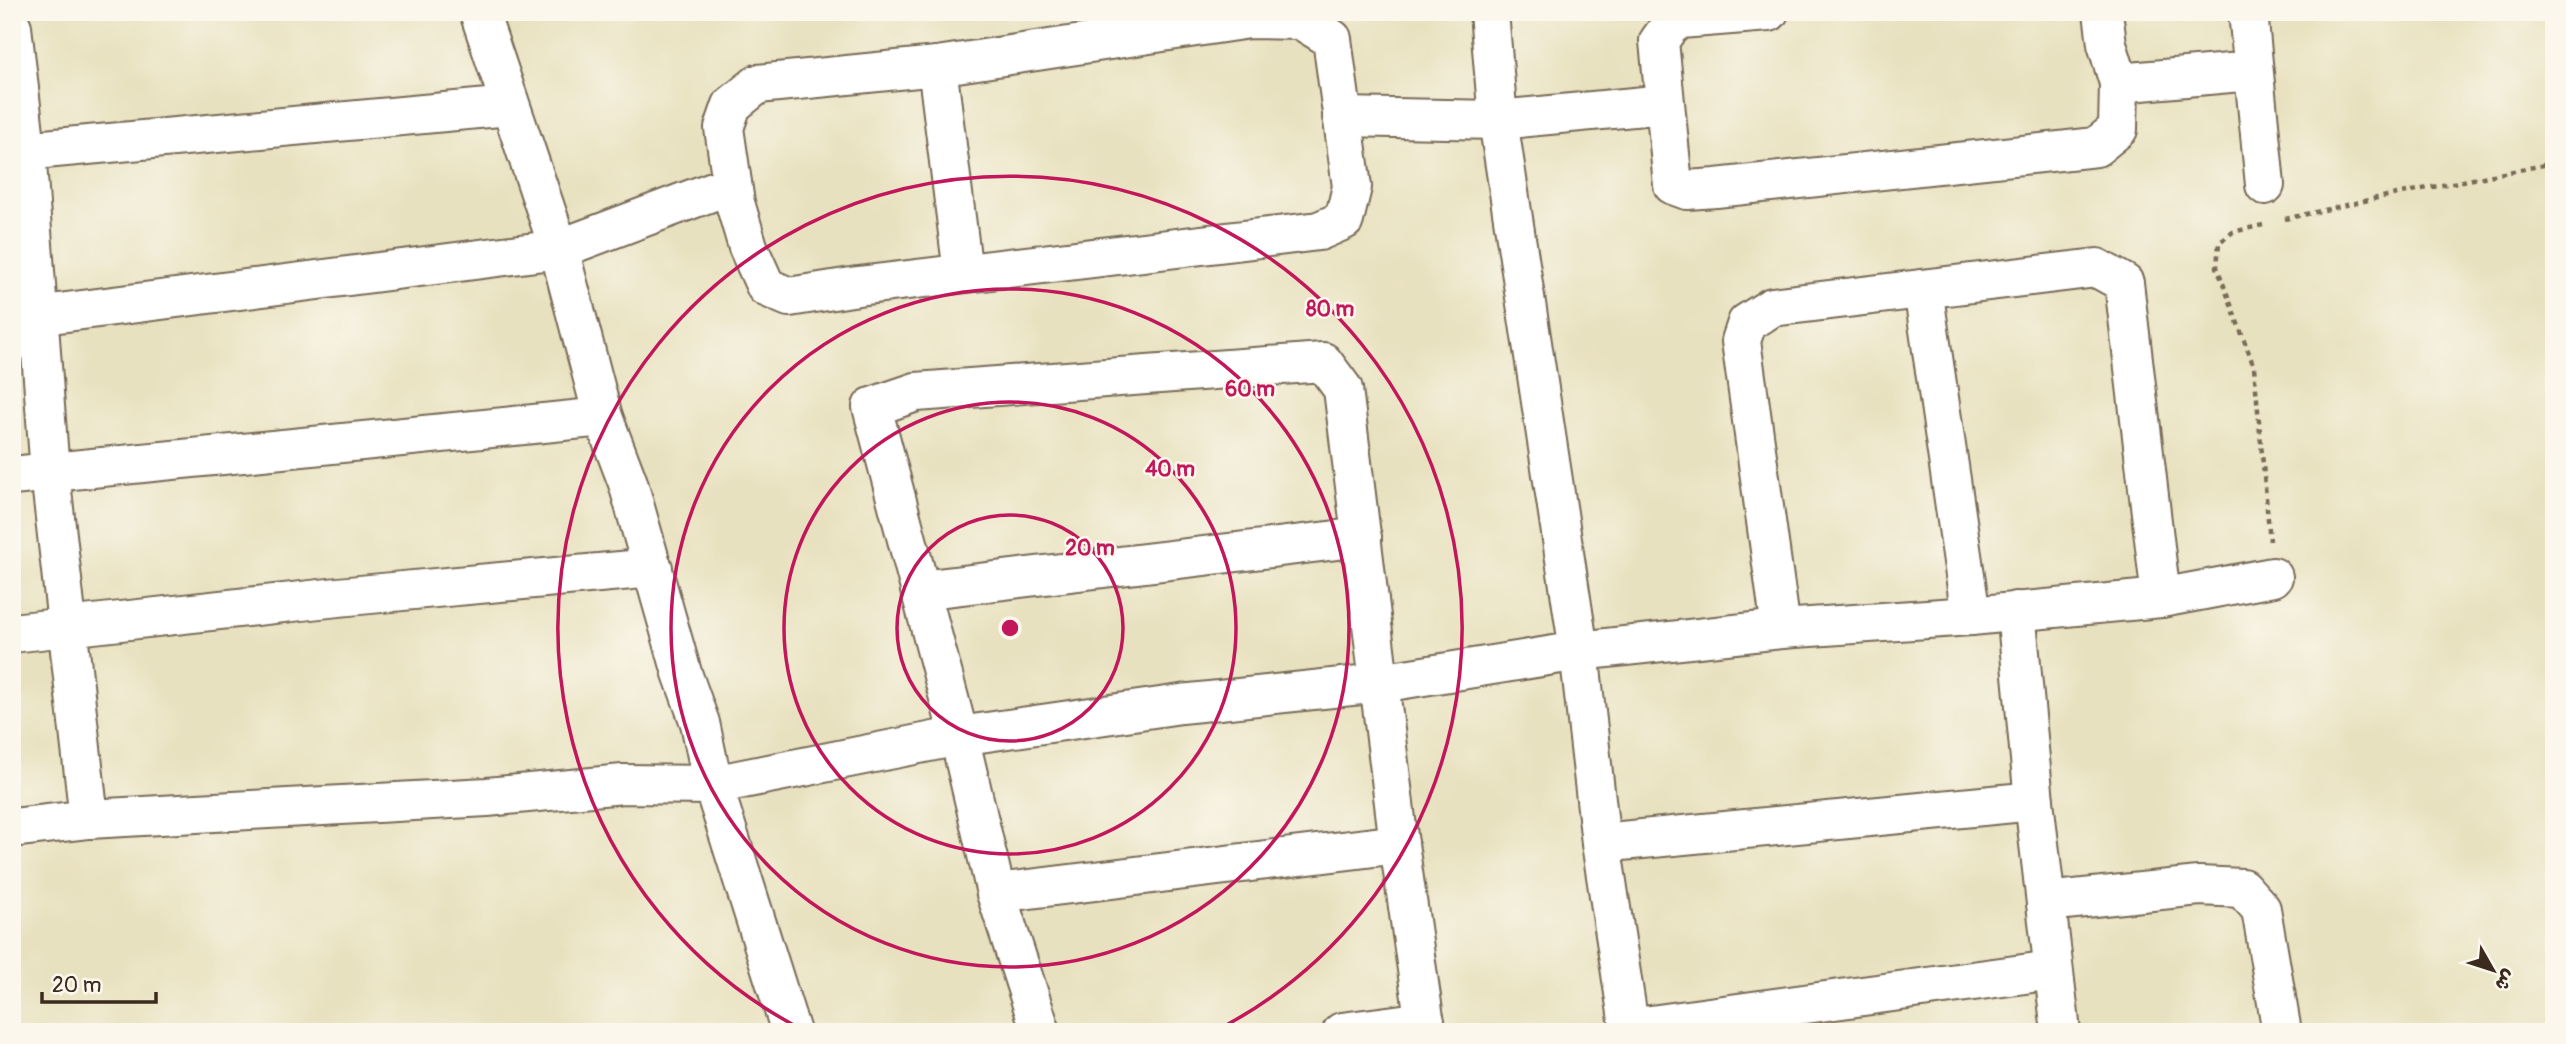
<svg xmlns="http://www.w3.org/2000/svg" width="2566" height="1044" font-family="Pangolin,'Playpen Sans Arabic',sans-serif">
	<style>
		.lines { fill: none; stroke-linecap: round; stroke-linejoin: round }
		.minor-casing { stroke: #786a56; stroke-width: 42 }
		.path { stroke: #786a56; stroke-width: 4.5; stroke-dasharray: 5 5; stroke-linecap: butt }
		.minor { stroke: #fff; stroke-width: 38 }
		.ring { fill: none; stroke: #c2185b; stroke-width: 3.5 }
		.centre { fill: #c2185b; stroke: #fbf7ec; stroke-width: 3.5 }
		.ring-label { font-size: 21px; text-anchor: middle; font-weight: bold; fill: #c2185b; stroke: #fbf7ec; stroke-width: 5; stroke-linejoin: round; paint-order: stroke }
	</style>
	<rect width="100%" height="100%" fill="#fbf7ec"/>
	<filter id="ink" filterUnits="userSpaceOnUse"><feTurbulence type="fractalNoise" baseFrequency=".0143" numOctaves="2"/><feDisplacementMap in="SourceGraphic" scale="14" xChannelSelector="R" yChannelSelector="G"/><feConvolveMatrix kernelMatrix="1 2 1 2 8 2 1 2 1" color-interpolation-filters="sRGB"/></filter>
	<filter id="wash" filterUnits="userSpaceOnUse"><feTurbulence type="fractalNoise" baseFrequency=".00686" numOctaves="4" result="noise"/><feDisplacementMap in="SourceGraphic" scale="28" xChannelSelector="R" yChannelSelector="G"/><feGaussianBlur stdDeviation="1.57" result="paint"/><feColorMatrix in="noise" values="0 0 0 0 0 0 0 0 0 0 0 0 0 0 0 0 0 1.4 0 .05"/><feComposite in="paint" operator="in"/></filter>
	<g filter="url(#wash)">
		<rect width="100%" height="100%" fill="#e8e1bf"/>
	</g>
	<g filter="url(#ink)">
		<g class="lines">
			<defs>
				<g id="minor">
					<path d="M1489,12L1498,120L1665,104"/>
					<path d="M1769,12L1680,19L1669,27L1659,41L1673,185L1687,190L1716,188L2096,147L2118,129L2119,83L2107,44L2103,12"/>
					<path d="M2248,12L2265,185"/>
					<path d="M1249,19L1301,20L1332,39L1352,187L1344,220L1319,231L858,286L789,297L766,287L748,247L735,203L724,128L732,105L758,84L937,66Z"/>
					<path d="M12,27L26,150L50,473L89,819"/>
					<path d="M937,66L963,273"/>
					<path d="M2119,83L2252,71"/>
					<path d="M1342,117L1498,120L1579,651L1601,843L1630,1032"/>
					<path d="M12,152L510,106"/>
					<path d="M1923,289L1971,616"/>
					<path d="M12,319L559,249L732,184"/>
					<path d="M12,476L603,417"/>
					<path d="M920,590L1362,537"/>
					<path d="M2016,611L2034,801L2061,1032"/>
					<path d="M1781,629L1741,341L1747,323L1772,307L2097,268L2124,283L2161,598"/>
					<path d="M12,633L338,597L653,568"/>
					<path d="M12,828L89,819L487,797L623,784L713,785L700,723L682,673L628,483L603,417L559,249L479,12"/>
					<path d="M1601,843L2034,801"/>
					<path d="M996,893L1399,844"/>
					<path d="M2046,902L2199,886L2242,888L2261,909L2282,1032"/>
					<path d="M1629,1028L2053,970"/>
					<path d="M791,1032L713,785L959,736L1181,704L1380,683L1579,651L1781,629L1971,616L2161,598L2273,577"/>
					<path d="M1041,1032L996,893L959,736L872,407L916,392L1323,362L1343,389L1399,844L1426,1032"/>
					<path d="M1342,1032L1425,1021"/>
				</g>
			</defs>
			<use href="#minor" class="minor-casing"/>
			<g class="path">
				<path d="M2285,219L2377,198L2554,163"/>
				<path d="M2263,225L2233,232L2219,243L2217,267L2254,367L2270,541"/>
			</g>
			<use href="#minor" class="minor"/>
		</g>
	</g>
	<g class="ring">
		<circle cx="1010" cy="628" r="113"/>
		<circle cx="1010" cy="628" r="226"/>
		<circle cx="1010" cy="628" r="339"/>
		<path d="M805 1031A452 452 0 1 1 1215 1031"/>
	</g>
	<circle cx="1010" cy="628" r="10" class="centre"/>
	<g class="ring-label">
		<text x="1330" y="316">80 m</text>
		<text x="1250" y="396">60 m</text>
		<text x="1170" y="476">40 m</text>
		<text x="1090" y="555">20 m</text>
	</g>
	<rect width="2566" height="1044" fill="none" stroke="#fbf7ec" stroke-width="42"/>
	<g transform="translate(2493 970) rotate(129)" stroke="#fbf7ec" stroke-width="5" paint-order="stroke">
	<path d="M0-5L12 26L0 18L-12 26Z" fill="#3b2a1e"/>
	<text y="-10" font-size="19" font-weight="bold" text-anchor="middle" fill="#3b2a1e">ش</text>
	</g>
	<path d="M42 992v10h114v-10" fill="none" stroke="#3b2a1e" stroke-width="3.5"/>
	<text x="52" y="992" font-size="21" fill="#3b2a1e" stroke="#fbf7ec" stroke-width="5" paint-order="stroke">20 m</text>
</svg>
